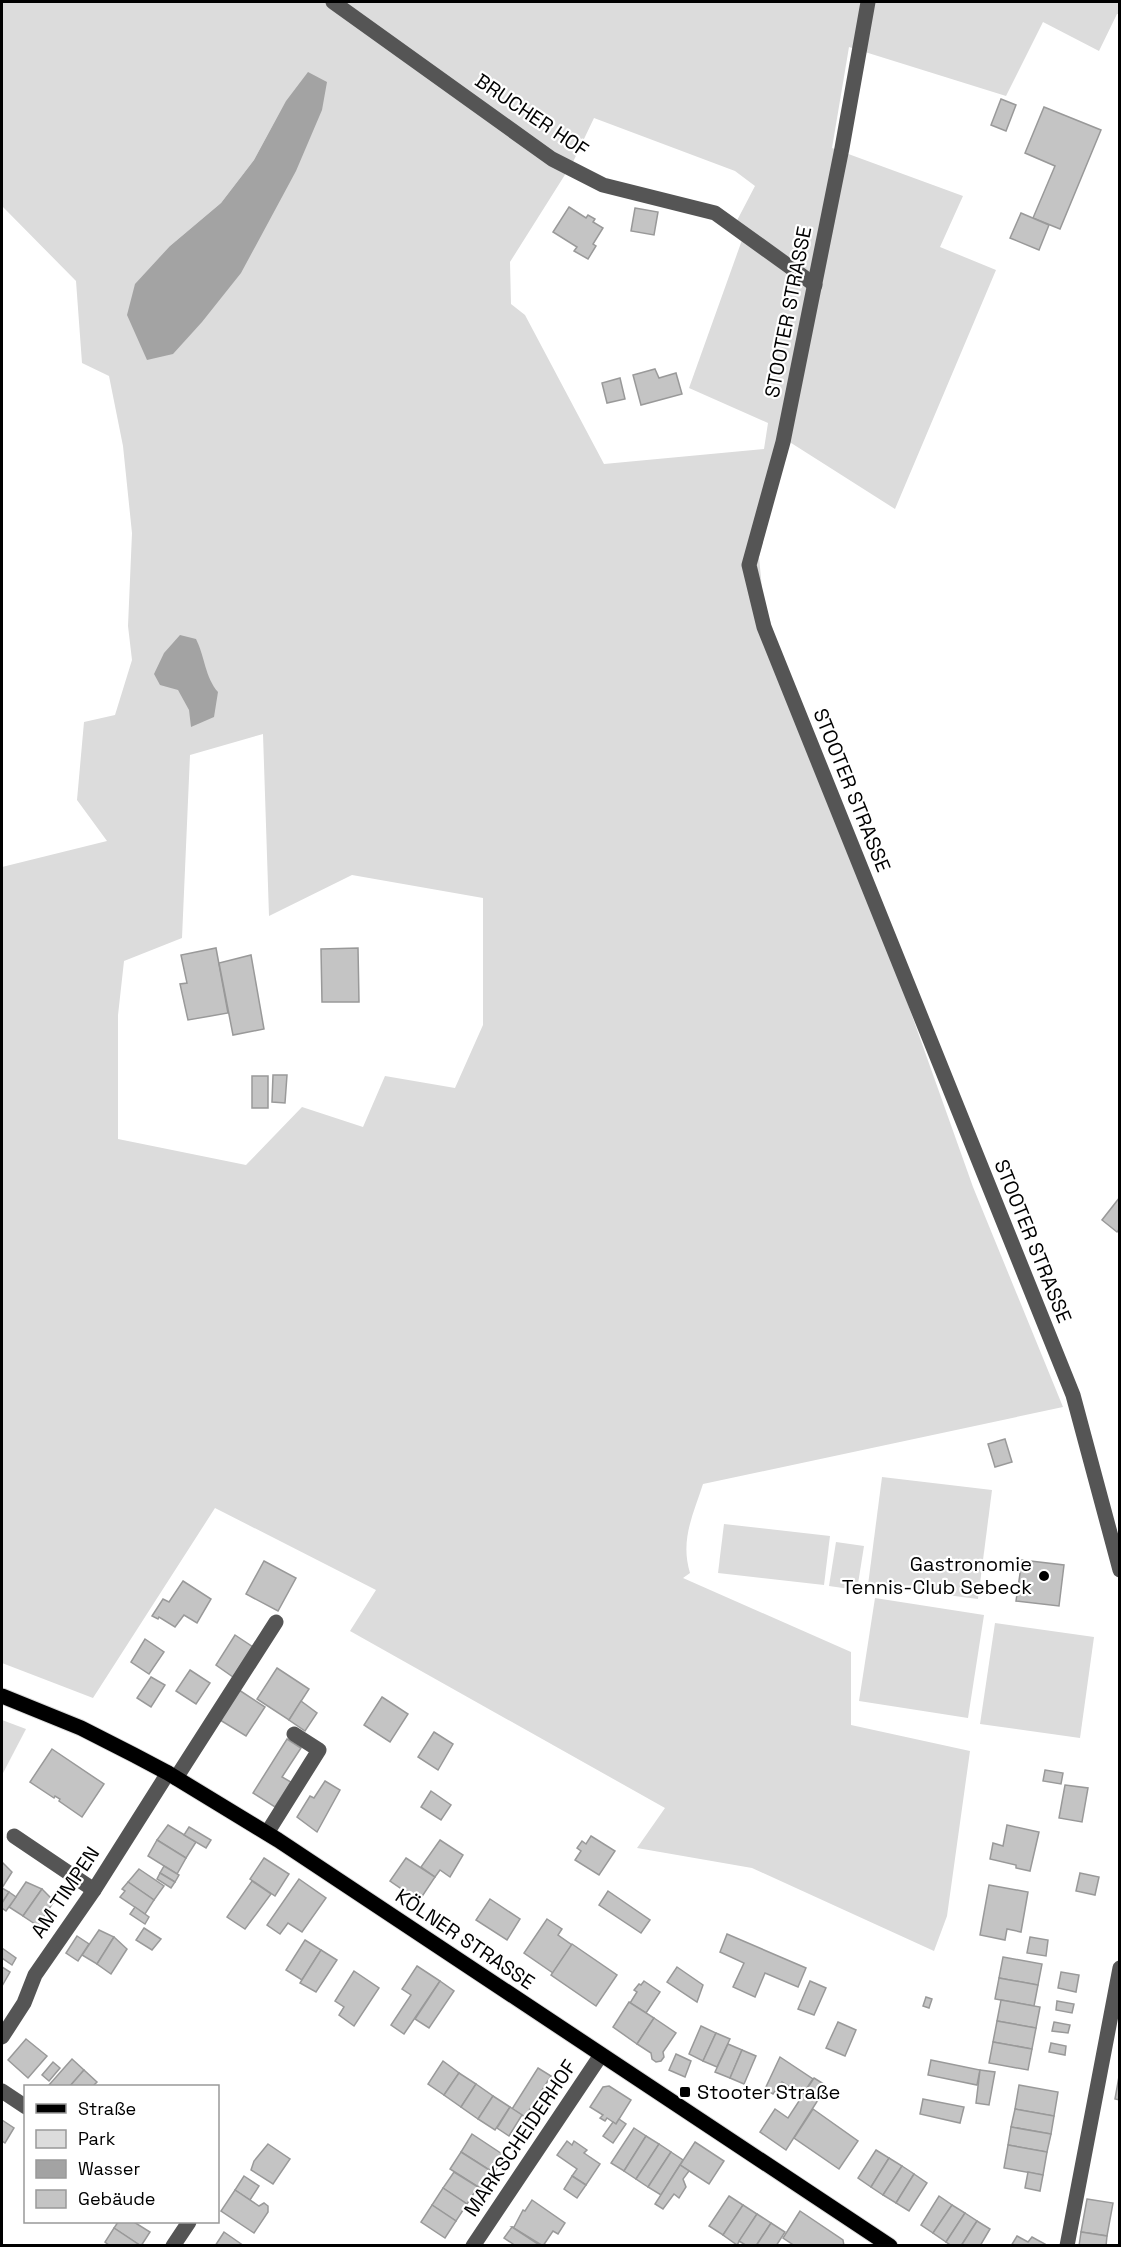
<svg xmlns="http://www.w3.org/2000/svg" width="1121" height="2247" font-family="'Space Grotesk',sans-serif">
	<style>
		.green { fill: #dcdcdc; fill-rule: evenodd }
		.water { fill: #a3a3a3 }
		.building { fill: #c4c4c4; stroke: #999; stroke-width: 1.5 }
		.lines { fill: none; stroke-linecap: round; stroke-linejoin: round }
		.major-casing { stroke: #dbdbdb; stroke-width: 17 }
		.minor { stroke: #555; stroke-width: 15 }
		.major { stroke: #000; stroke-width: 15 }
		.poi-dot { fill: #000; stroke: #fff; stroke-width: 2 }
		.labels { text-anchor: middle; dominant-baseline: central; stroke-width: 4.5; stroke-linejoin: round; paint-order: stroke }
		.street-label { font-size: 20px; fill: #000; stroke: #fff }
		.poi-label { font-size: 20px; fill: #000; stroke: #fff; text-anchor: end }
	</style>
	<rect width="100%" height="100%" fill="#fff"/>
	<g class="green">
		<path d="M2,2H1119V14H1117L1099,51L1043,22L1006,96L849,47L832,148L963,196L940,247L996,270L895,509L788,441L759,557L763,599L789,679L821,760L973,1187L1063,1407L703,1484C693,1515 680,1540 690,1573L683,1578L851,1652V1725L970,1751L947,1916L934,1951L752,1868L637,1848L665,1808L350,1631L376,1590L215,1508L93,1698L2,1663V867L107,841L77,800L84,722L115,715L132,660L128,626L132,533L123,446L109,376L82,363L76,281L2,206ZM286,101L147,360L170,246L221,203L254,160ZM594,118L735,171L755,186L731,232L742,240L689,388L768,423L764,449L604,464L525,315L511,304L510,262L573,162ZM263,734L269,916L352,875L483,898V1025L455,1088L385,1076L363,1127L302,1107L246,1165L118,1139V1015L124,961L182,938L190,755Z"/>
		<path d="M882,1477L992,1490L978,1599L868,1585Z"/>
		<path d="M724,1524L830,1536L824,1585L718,1573Z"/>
		<path d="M836,1542L864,1546L857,1590L829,1586Z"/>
		<path d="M875,1598L984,1615L968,1718L859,1701Z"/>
		<path d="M995,1623L1094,1637L1080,1738L980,1724Z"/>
		<path d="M2,1720L26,1729L2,1775Z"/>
	</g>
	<g class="water">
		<path d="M308,72L327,82L322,110L296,171L241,273L202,322L173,354L147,360L127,315L135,284L170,246L221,203L254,160L286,101Z"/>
		<path d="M180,635L196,639C205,657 205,677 218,692L214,717L191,727L189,710L178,690L160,685L154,674L164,653Z"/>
	</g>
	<g class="building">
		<path d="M1001,99L1016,105L1006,131L991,125Z"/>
		<path d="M1044,107L1101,130L1060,229L1033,218L1055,166L1025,153Z"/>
		<path d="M569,207L586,218L588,215L595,219L593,222L603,228L593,244L596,246L588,259L574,251L577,247L553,232Z"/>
		<path d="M635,208L658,212L654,235L631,231Z"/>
		<path d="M1021,213L1049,225L1039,250L1010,238Z"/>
		<path d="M655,369L659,378L676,373L682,394L641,405L633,375Z"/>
		<path d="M620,378L625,399L607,403L602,383Z"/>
		<path d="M216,948L228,1013L188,1020L180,984L187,983L181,955Z"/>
		<path d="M358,948L359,1002H322L321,949Z"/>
		<path d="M251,955L264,1029L233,1035L219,963Z"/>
		<path d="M273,1075H287L285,1103L272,1102Z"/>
		<rect x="252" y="1076" width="16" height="32"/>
		<path d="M1120,1197V1228L1117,1232L1102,1220Z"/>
		<path d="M1005,1439L1012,1462L995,1467L988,1444Z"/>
		<path d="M1022,1560L1064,1565L1059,1606L1016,1601Z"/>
		<path d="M264,1561L296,1578L278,1611L246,1594Z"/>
		<path d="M183,1581L211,1599L197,1623L184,1615L175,1627L159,1617L158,1619L152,1616L163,1599L169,1602Z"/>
		<path d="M235,1635L253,1647L233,1677L216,1665Z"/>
		<path d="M145,1639L164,1652L149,1674L131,1662Z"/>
		<path d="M277,1668L309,1689L289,1720L257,1699Z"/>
		<path d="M190,1670L210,1683L196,1704L176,1691Z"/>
		<path d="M151,1677L165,1685L151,1707L137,1698Z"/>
		<path d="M239,1690L265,1707L246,1736L220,1720Z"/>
		<path d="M382,1697L408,1714L390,1742L364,1725Z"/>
		<path d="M301,1701L317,1713L305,1731L289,1720Z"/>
		<path d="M434,1732L453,1744L438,1770L418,1757Z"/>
		<path d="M287,1739L301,1748L282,1777L291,1782L275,1807L253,1793Z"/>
		<path d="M52,1749L104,1784L82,1817L59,1801L60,1799L55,1796L54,1798L30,1782Z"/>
		<path d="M1045,1770L1063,1773L1061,1784L1043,1781Z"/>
		<path d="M325,1781L340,1790L317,1832L297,1817L310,1796L314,1798Z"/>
		<path d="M1065,1785L1088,1788L1082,1822L1059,1818Z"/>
		<path d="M431,1791L451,1805L441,1820L421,1807Z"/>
		<path d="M168,1825L196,1842L186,1858L157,1840Z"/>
		<path d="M1007,1825L1039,1832L1030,1871L1016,1868V1865L990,1859L993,1843L1003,1846Z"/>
		<path d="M189,1827L211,1840L206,1848L184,1835Z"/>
		<path d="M591,1836L615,1851L599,1875L575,1860L581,1851L577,1848L582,1841L586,1844Z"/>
		<path d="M157,1840L186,1858L177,1874L148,1856Z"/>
		<path d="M440,1840L463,1855L450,1877L440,1870L435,1877L421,1867Z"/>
		<path d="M264,1858L289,1874L275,1896L250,1879Z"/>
		<path d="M406,1858L435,1877L419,1901L390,1881Z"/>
		<path d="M2,1862L12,1872L2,1888Z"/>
		<path d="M164,1866L179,1875L175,1882L160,1873Z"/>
		<path d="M139,1869L164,1886L154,1900L128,1882Z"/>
		<path d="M160,1873L175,1882L171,1888L157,1879Z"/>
		<path d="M1080,1873L1099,1877L1095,1895L1076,1891Z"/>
		<path d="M299,1879L326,1898L302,1932L288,1923L280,1934L267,1925Z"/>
		<path d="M252,1881L271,1894L245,1929L227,1917Z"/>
		<path d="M26,1882L42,1889L23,1916L9,1907Z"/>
		<path d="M128,1882L154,1900L145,1914L120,1897L125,1891L122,1889Z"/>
		<path d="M989,1885L1028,1892L1021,1932L1007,1929L1005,1940L980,1935Z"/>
		<path d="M2,1888L9,1892L2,1903Z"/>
		<path d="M42,1889L54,1901L38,1926L23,1916Z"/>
		<path d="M608,1891L650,1920L641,1933L599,1905Z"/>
		<path d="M9,1892L16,1897L6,1911L2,1908V1903Z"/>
		<path d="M490,1899L520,1919L507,1940L476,1920Z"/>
		<path d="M135,1907L149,1917L145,1924L130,1914Z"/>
		<path d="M547,1919L562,1929L558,1935L572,1945L553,1973L524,1953Z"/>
		<path d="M144,1928L161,1939L152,1950L136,1940Z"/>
		<path d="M99,1930L114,1937L97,1964L82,1955Z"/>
		<path d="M727,1934L806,1968L798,1987L765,1973L755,1997L733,1987L744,1963L720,1952Z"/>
		<path d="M77,1936L89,1944L78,1961L66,1953Z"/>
		<path d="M114,1937L127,1949L111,1974L97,1964Z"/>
		<path d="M1030,1937L1048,1940L1046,1956L1027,1953Z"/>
		<path d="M305,1940L321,1950L302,1980L286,1970Z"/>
		<path d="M572,1944L617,1975L596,2006L551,1975Z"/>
		<path d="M2,1948L16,1958L12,1965L2,1958Z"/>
		<path d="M321,1950L337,1960L316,1992L300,1983Z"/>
		<path d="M1003,1957L1042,1964L1038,1985L999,1978Z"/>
		<path d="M417,1966L440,1981L404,2034L391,2025L411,1995L402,1989Z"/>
		<path d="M2,1967L10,1972L2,1986Z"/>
		<path d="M677,1967L703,1985L697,2002L667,1982Z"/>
		<path d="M354,1971L379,1988L354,2026L339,2015L344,2007L335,2001Z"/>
		<path d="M1061,1972L1079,1975L1076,1992L1058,1988Z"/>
		<path d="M999,1978L1038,1985L1034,2006L995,1999Z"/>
		<path d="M440,1981L454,1991L429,2028L415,2019Z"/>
		<path d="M644,1981L660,1992L646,2013L630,2003L637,1992L634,1990L639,1984L641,1985Z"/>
		<path d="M810,1981L826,1988L814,2015L798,2009Z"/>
		<path d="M926,1997L932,1999L929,2008L923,2006Z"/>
		<path d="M1001,2000L1040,2007L1036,2028L997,2021Z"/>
		<path d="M1057,2001L1074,2004L1072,2013L1056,2010Z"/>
		<path d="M629,2002L654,2018L637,2044L613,2027Z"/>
		<path d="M654,2018L676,2033L663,2052L664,2057L661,2061L656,2062L652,2059L651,2053L637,2044Z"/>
		<path d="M997,2021L1036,2028L1032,2049L993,2042Z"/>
		<path d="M838,2022L856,2030L845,2056L826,2048Z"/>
		<path d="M1054,2022L1070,2025L1068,2033L1052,2031Z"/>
		<path d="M701,2026L716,2033L703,2061L689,2054Z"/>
		<path d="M716,2033L730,2039L717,2067L703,2061Z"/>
		<path d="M26,2039L47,2056L28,2078L8,2060Z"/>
		<path d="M993,2042L1032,2049L1028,2070L989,2063Z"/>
		<path d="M1051,2043L1066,2046L1065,2055L1049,2052Z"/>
		<path d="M728,2044L742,2050L730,2078L715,2072Z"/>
		<path d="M742,2050L756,2056L744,2084L730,2078Z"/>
		<path d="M676,2054L691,2061L685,2077L669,2070Z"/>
		<path d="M780,2057L813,2079L802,2095L782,2082L773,2094L765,2089Z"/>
		<path d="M72,2059L84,2070L70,2086H51L49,2085Z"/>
		<path d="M931,2060L980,2070L977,2085L928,2075Z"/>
		<path d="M443,2061L459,2073L444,2095L428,2084Z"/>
		<path d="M53,2062L60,2068L49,2081L42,2075Z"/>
		<path d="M538,2068L551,2076L525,2117L512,2109Z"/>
		<path d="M84,2070L97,2082L93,2086H70Z"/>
		<path d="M980,2070L995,2072L989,2105L976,2103Z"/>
		<path d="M1120,2071V2100L1115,2099Z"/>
		<path d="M459,2073L476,2084L461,2107L444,2095Z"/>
		<path d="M814,2078L827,2086L786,2150L760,2132L775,2109L788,2118Z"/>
		<path d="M476,2084L493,2096L478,2119L461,2107Z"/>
		<path d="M1019,2085L1058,2092L1054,2116L1015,2109Z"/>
		<path d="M609,2086L631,2100L616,2124L607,2118L605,2121L600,2118L603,2115L590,2107L603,2087Z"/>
		<path d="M493,2096L510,2107L495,2130L478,2119Z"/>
		<path d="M923,2099L964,2107L960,2123L920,2114Z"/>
		<path d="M510,2107L522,2115L509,2136L497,2128Z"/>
		<path d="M813,2109L858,2141L839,2169L794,2138Z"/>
		<path d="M1015,2109L1054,2116L1051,2134L1011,2127Z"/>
		<path d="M619,2119L626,2124L613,2143L603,2136L613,2122L616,2124Z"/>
		<path d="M2,2120L14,2128L5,2143L2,2141Z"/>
		<path d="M1011,2127L1051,2134L1047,2152L1008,2145Z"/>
		<path d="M634,2128L646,2136L624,2171L611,2163Z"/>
		<path d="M472,2134L505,2156L494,2173L461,2152Z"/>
		<path d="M646,2136L659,2144L636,2179L624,2171Z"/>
		<path d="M567,2141L572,2145L574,2141L587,2150L584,2153L600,2164L586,2185L572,2176L577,2169L557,2155Z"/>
		<path d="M695,2142L724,2161L709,2184L680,2165Z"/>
		<path d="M268,2144L290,2159L273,2184L251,2170L254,2161Z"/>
		<path d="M659,2144L671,2152L648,2187L636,2179Z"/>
		<path d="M1008,2145L1047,2152L1043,2175L1004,2168Z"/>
		<path d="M876,2150L889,2158L871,2187L858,2178Z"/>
		<path d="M461,2152L494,2173L483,2190L450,2169Z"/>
		<path d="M671,2152L683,2160L661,2195L648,2187Z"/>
		<path d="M889,2158L902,2166L883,2195L871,2187Z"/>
		<path d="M680,2165L689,2171L683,2179L686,2187L679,2198L674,2194L663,2209L655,2204Z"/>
		<path d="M902,2166L914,2174L896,2203L883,2195Z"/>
		<path d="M454,2172L478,2187L467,2204L443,2188Z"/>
		<path d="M1028,2172L1043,2175L1040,2191L1025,2188Z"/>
		<path d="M914,2174L927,2183L909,2211L896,2203Z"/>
		<path d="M244,2176L259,2186L250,2200L235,2190Z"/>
		<path d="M572,2176L586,2185L577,2198L564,2189Z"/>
		<path d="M443,2188L467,2204L456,2221L432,2205Z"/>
		<path d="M235,2190L259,2206L264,2203L268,2206V2212L254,2233L221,2211Z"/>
		<path d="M729,2196L743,2205L723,2235L709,2226Z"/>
		<path d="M939,2196L952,2205L933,2233L921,2225Z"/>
		<path d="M1087,2199L1113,2203L1107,2236L1081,2232Z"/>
		<path d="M532,2200L565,2223L558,2234L553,2231L543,2246L512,2227H514L523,2210L525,2211Z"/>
		<path d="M432,2205L456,2221L445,2238L421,2222Z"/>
		<path d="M743,2205L757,2214L737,2245L723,2235Z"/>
		<path d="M952,2205L965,2213L946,2242L933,2233Z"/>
		<path d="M800,2211L843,2240L844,2246H795L783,2238Z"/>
		<path d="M965,2213L977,2221L961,2246H952L946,2242Z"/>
		<path d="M757,2214L771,2223L756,2246H747L739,2241Z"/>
		<path d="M977,2221L990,2229L980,2246H961Z"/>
		<path d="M118,2222H134L150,2232L141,2246L114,2228Z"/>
		<path d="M771,2223L785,2232L776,2246H756Z"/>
		<path d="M512,2227L538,2244L537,2246H512L513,2244L504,2238Z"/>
		<path d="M114,2228L141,2246H110L105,2242Z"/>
		<path d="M224,2232L244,2246H215Z"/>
		<path d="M1081,2232L1107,2236L1106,2246H1079Z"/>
		<path d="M1017,2236L1028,2242L1032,2237L1045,2244L1044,2246H1011Z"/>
	</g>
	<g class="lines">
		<defs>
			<path id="major" d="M2,1696L81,1728L134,1755L168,1773L278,1840L890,2246"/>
		</defs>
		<use href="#major" class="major-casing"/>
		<g class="minor">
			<path d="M333,2L552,159L603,185L715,213L815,285"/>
			<path d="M868,2L842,148L783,442L749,565L764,627L1073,1395L1120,1570"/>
			<path d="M176,1778L276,1622"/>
			<path d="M267,1833L319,1750L294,1734"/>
			<path d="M14,1836L94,1890"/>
			<path d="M2,2037L24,2003L35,1975L94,1890L168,1773"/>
			<path d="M2,2091L26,2107"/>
			<path d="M173,2246L189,2222"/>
			<path d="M473,2246L601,2055"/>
			<path d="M1067,2246L1120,1968"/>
		</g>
		<use href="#major" class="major"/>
	</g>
	<g class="poi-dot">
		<circle cx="1044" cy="1576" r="6"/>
		<rect x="679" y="2086" width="12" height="12" rx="3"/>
	</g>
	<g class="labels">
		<g class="street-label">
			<text transform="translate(532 115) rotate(34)">BRUCHER HOF</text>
			<text transform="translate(788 312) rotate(-79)">STOOTER STRASSE</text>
			<text transform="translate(852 790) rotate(68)">STOOTER STRASSE</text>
			<text transform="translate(1033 1241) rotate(68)">STOOTER STRASSE</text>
			<text transform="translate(65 1892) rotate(-56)">AM TIMPEN</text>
			<text transform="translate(465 1939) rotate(34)">KÖLNER STRASSE</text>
			<text transform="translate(520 2138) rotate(-56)">MARKSCHEIDERHOF</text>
		</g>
		<g class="poi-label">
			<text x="1032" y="1564">Gastronomie<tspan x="1032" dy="23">Tennis-Club Sebeck</tspan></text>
			<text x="697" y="2092" text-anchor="start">Stooter Straße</text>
		</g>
	</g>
	<rect width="1121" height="2247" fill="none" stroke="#000000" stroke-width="6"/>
	<rect x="24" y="2085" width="195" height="138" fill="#ffffff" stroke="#999999" stroke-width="1.5"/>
	<rect x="36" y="2104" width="30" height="9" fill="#000000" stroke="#999999" stroke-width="1.5"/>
	<text x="78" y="2115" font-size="18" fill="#000000">Straße</text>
	<rect x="36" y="2130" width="30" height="18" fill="#dcdcdc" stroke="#999999" stroke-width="1.5"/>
	<text x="78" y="2145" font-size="18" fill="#000000">Park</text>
	<rect x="36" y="2160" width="30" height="18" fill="#a3a3a3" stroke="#999999" stroke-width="1.5"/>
	<text x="78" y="2175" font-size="18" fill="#000000">Wasser</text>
	<rect x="36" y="2190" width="30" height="18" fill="#c4c4c4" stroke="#999999" stroke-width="1.5"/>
	<text x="78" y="2205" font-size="18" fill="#000000">Gebäude</text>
</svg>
